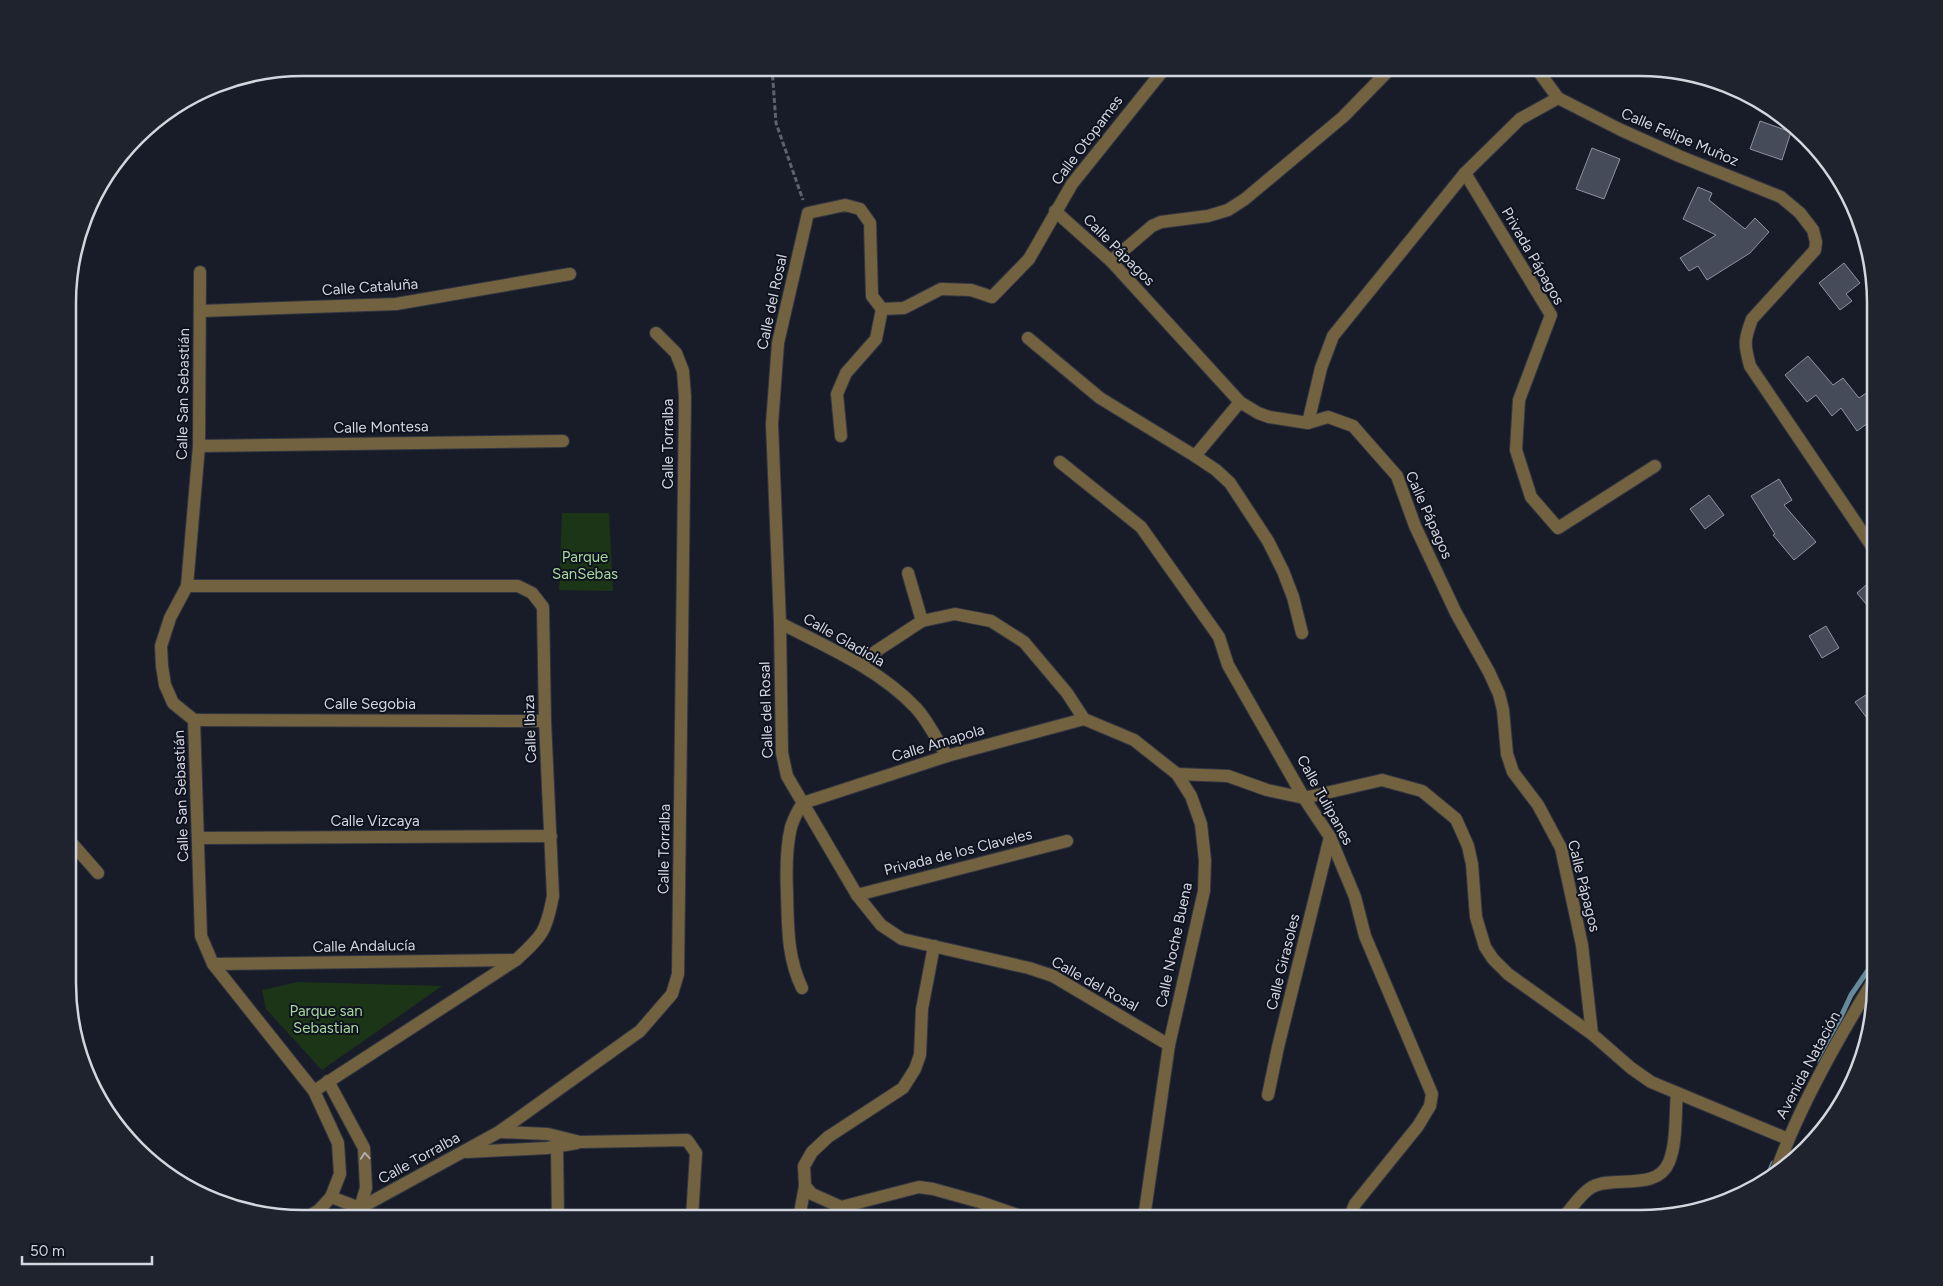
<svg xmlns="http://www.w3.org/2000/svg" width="1943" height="1286" font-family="Figtree,sans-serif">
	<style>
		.green { fill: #1c3517 }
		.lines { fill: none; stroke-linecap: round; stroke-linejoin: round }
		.stream { stroke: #668a99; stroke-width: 5 }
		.building { fill: #464b59; stroke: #8d93a3 }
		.minor-casing { stroke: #323642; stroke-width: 14 }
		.path { stroke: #5f626e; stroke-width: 3; stroke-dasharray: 5 2.5; stroke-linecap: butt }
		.minor { stroke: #72623f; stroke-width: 12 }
		.oneway { stroke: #b1ada7 }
		.labels { text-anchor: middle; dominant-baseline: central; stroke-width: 4; stroke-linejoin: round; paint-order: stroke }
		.street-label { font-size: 15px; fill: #d3d6df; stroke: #0f131f }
		.park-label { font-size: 15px; fill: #a8d79e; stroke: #0f131f }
		.rim { fill: none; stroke: #d3d6df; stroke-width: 2.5 }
	</style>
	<rect width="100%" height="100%" fill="#181c29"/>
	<g class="green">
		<path d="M562,513H609L613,591L559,590Z"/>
		<path d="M298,982L442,986L322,1070L266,1009L262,990Z"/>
	</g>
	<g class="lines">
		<g class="stream">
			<path d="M1820,1062L1851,995L1875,960"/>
			<path d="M1766,1179L1773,1163"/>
		</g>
	</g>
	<g class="building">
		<path d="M1760,121L1791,132L1782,160L1750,149Z"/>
		<path d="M1592,148L1620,159L1604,199L1576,189Z"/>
		<path d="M1698,187L1712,193L1709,200L1745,229L1755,218L1769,232L1750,253L1707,280L1698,266L1689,271L1680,258L1716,235L1683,219Z"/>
		<path d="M1844,263L1860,283L1846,294L1852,301L1840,310L1819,283Z"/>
		<path d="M1808,356L1833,385L1843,378L1859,398L1875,387V418L1857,431L1841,408L1832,416L1816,395L1807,402L1785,375Z"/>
		<path d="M1779,479L1792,500L1784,505L1816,542L1794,560L1773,535L1775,534L1751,496Z"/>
		<path d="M1709,495L1724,515L1705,529L1690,509Z"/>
		<path d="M1875,577V615L1857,593Z"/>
		<path d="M1826,626L1839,648L1822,658L1809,636Z"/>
		<path d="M1875,689V729L1855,702Z"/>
	</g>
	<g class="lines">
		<defs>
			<g id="minor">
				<path d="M1536,68L1558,98"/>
				<path d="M1465,173L1551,315L1519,400L1516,450L1531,497L1558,528L1655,466"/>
				<path d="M1055,211L1111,261L1240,402L1258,413L1269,417L1308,423L1328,417L1353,426L1397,476L1415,526L1456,613L1489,672L1499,694L1503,710L1507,754L1513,772L1538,805L1561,848L1582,945L1592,1034L1631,1068L1651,1082L1788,1139"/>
				<path d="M1111,261L1152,226L1161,222L1208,216L1228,210L1245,199L1343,117L1391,68"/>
				<path d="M200,272L199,446L187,586L170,618L161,646L162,666L165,685L173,703L194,720L201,936L213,964L314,1091L338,1143L340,1174L331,1197L319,1210L306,1218"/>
				<path d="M882,309L904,308L941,289L971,290L992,297L1029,259L1072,184L1165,68"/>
				<path d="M201,311L396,304L570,274"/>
				<path d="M1028,338L1100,398L1195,456L1216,470L1230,483L1268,541L1283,571L1293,597L1302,633"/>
				<path d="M1308,423L1321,368L1333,336L1465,173L1520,119L1558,98L1621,130L1679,156L1781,197L1800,213L1813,230L1816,242L1815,250L1752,319C1744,340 1744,344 1750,366L1875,551"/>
				<path d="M841,436L837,394L846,373L876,339L882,309L872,296L870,223L860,209L845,205L808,213L778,343L772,424L780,623L782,753L787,776L857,895L881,925L902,939L1029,968L1053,976L1169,1045"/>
				<path d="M199,446L563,441"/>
				<path d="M1195,456L1240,402"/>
				<path d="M1060,462L1141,527L1219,637L1228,665L1304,798L1330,837L1355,897L1365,936L1432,1094L1430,1106L1418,1126L1355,1204L1349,1218"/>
				<path d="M908,573L922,621"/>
				<path d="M187,586H518L532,593L543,607L545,721L553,896C546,932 543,935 516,960L314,1091"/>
				<path d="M780,623C827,647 879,669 916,708C928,721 937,740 947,756"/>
				<path d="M858,663L922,621L955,614L991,621L1024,642L1067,693L1084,719L1134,740L1177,774L1191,796L1201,824L1205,860L1204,891L1169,1045L1144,1218"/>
				<path d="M194,720L545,721"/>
				<path d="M1177,774L1228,776L1267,790L1304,798L1382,780L1422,791L1456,819L1468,846L1472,864L1476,917L1485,947L1493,959L1508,974L1592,1034"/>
				<path d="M198,838L551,836"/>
				<path d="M69,840L98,873"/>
				<path d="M857,895L1067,841"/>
				<path d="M213,964L515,960"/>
				<path d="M802,988C787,957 788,926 787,893C786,871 786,848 791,827C794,818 798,810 803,803L947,756L1084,719"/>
				<path d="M328,1081L364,1148L366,1188L360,1208L352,1218"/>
				<path d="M1268,1095L1278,1047L1330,837"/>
				<path d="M499,1132L548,1134L580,1142L687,1140L696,1153L692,1218"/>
				<path d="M557,1146L558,1218"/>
				<path d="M467,1152L547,1148L577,1143"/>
				<path d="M1777,1169C1800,1105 1839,1037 1875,978"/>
				<path d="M805,1186L812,1194L841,1207L919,1187L933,1189L980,1202L1026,1218"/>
				<path d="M331,1197L360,1208L499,1132L640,1031L672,994L678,974L685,397L683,371L676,353L656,333"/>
				<path d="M799,1218L805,1186L804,1166L812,1152L828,1137L903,1088L915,1069L920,1055L922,1009L934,946"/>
				<path d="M1563,1218C1572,1208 1580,1194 1592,1187C1614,1175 1657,1192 1669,1162C1677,1143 1675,1114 1677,1093"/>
			</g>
		</defs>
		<use href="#minor" class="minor-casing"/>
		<path class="path" d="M772,68L776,123L803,200"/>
		<use href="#minor" class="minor"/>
	</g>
	<defs><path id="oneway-chevron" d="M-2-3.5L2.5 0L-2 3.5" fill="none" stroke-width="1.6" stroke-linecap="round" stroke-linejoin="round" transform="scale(1.25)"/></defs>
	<use class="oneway" href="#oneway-chevron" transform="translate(365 1156) rotate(-94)"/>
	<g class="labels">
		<g class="street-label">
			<text transform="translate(1680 137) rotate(23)">Calle Felipe Muñoz</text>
			<text transform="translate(1087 140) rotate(-53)">Calle Otopames</text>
			<text transform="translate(1119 250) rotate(45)">Calle Pápagos</text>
			<text transform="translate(1533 256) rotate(60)">Privada Pápagos</text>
			<text transform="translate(370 287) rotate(-4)">Calle Cataluña</text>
			<text transform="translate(772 302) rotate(-78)">Calle del Rosal</text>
			<text transform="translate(183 394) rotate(-89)">Calle San Sebastián</text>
			<text transform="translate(381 427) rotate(-1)">Calle Montesa</text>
			<text transform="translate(668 444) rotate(-90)">Calle Torralba</text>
			<text transform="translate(1429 515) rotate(66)">Calle Pápagos</text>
			<text transform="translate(844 640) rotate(30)">Calle Gladiola</text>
			<text x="370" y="704">Calle Segobia</text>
			<text transform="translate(766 710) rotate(-92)">Calle del Rosal</text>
			<text transform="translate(530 729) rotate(-92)">Calle Ibiza</text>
			<text transform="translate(938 743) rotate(-17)">Calle Amapola</text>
			<text transform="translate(181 796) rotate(-92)">Calle San Sebastián</text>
			<text transform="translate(1325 800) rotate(61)">Calle Tulipanes</text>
			<text x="375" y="821">Calle Vizcaya</text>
			<text transform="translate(664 849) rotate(-89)">Calle Torralba</text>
			<text transform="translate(958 852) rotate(-14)">Privada de los Claveles</text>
			<text transform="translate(1584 886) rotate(76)">Calle Pápagos</text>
			<text transform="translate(1174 945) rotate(-78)">Calle Noche Buena</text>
			<text transform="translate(364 946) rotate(-1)">Calle Andalucía</text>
			<text transform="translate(1283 962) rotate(-76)">Calle Girasoles</text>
			<text transform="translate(1095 984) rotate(29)">Calle del Rosal</text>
			<text transform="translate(1808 1065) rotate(-62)">Avenida Natación</text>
			<text transform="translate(419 1158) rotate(-29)">Calle Torralba</text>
		</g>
		<g class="park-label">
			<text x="585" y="557">Parque<tspan x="585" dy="17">SanSebas</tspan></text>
			<text x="326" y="1011">Parque san<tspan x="326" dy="17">Sebastian</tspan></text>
		</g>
	</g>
	<path d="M0 0H1943V1286H0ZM303 76H1640A227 227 0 0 1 1867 303V983A227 227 0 0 1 1640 1210H303A227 227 0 0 1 76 983V303A227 227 0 0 1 303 76Z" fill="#1f232e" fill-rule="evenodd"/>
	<path class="rim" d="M303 76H1640A227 227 0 0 1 1867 303V983A227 227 0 0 1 1640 1210H303A227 227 0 0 1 76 983V303A227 227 0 0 1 303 76Z"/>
	<path d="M22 1256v8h130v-8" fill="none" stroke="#d3d6df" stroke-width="2.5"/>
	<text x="30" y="1256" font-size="15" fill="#d3d6df" stroke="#0f131f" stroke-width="4" paint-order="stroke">50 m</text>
</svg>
